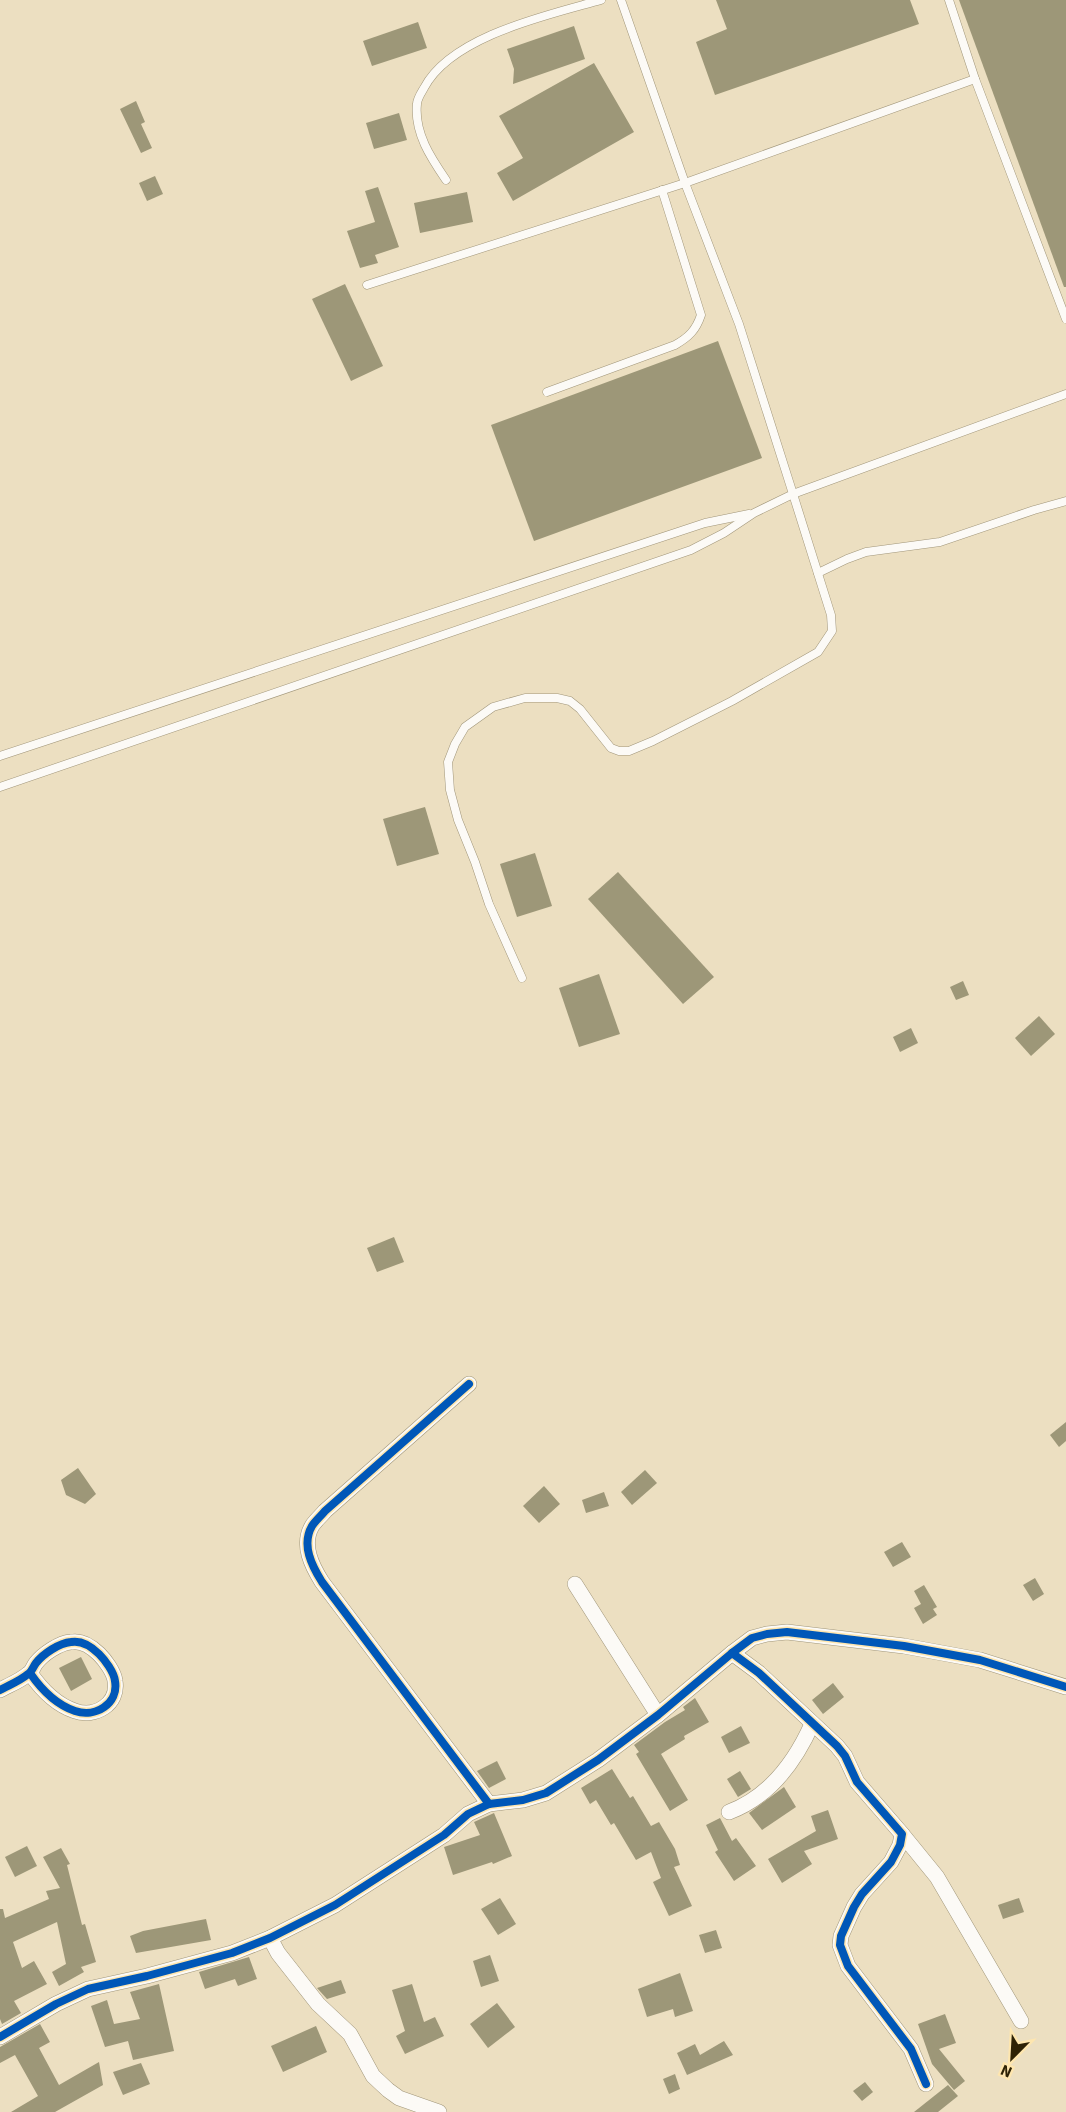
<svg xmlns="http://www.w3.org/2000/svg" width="1066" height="2112" font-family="'Source Sans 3',sans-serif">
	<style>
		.building { fill: #9d9778 }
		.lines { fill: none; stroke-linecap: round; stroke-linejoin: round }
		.service-casing { stroke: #a1967a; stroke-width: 9 }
		.minor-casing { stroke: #a1967a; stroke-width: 16 }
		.service { stroke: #fcfaf6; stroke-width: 8 }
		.minor { stroke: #fcfaf6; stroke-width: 15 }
		.cycleway-casing { stroke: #fee6af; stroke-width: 11 }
		.cycleway { stroke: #0057b8; stroke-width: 8 }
	</style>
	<rect width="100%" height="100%" fill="#ecdfc1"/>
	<g class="building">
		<path d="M716,0H910L919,24L715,95L696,42L727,29Z"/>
		<path d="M959,0H1066V287H1064Z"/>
		<path d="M418,22L427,48L372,66L363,41Z"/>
		<path d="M574,26L585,59L513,84L514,69L507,49Z"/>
		<path d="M594,63L634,132L513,201L497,173L523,158L499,116Z"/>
		<path d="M136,101L145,122L141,124L152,148L141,153L120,109Z"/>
		<path d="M399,113L407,140L374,149L366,123Z"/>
		<path d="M155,176L163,194L147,201L139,183Z"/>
		<path d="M378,187L399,247L375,255L378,263L360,268L347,231L375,222L365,191Z"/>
		<path d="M467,192L473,222L420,233L414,203Z"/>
		<path d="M345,284L383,366L351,381L312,299Z"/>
		<path d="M718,341L762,458L534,541L491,425Z"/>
		<path d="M425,807L439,854L397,866L383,819Z"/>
		<path d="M535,853L552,906L517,917L500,864Z"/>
		<path d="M618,872L714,977L683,1004L588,899Z"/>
		<path d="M599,974L620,1034L579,1047L559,988Z"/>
		<path d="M963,981L969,995L956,1000L950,987Z"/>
		<path d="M1039,1016L1055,1034L1031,1056L1015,1038Z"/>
		<path d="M911,1028L918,1043L900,1052L893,1037Z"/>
		<path d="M394,1237L404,1262L377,1272L367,1248Z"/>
		<path d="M1066,1422V1441L1059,1447L1050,1435Z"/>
		<path d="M78,1468L96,1494L85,1504L66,1495L61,1480Z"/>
		<path d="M645,1470L657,1483L632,1505L621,1492Z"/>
		<path d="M544,1486L560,1504L539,1523L523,1506Z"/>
		<path d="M604,1492L609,1506L586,1513L582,1500Z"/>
		<path d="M902,1542L911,1557L893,1567L884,1552Z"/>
		<path d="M1035,1578L1044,1594L1033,1601L1023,1585Z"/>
		<path d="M924,1585L937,1607L933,1609L937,1615L923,1624L914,1608L921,1604L914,1591Z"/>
		<path d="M81,1657L92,1679L71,1691L59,1668Z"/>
		<path d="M833,1683L844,1697L823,1714L812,1700Z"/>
		<path d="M695,1698L709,1722L684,1736L685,1739L661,1754L688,1800L670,1811L636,1754L639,1752L634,1745L665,1722L685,1710L683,1707Z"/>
		<path d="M741,1726L750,1743L729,1753L721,1737Z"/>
		<path d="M497,1761L506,1779L489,1788L477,1771Z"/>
		<path d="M612,1769L630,1798L633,1796L651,1826L659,1822L675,1849L680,1865L674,1867L692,1906L669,1916L653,1882L661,1878L651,1852L636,1860L614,1823L611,1825L596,1800L590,1804L581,1788Z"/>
		<path d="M740,1771L751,1789L738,1797L727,1779Z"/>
		<path d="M784,1787L796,1807L762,1830L749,1813Z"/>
		<path d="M828,1810L838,1839L804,1851L812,1864L782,1883L768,1859L816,1831L811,1816Z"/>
		<path d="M494,1813L512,1856L493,1864L492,1862L453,1875L444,1847L480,1835L474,1822Z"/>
		<path d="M720,1818L732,1841L736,1838L756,1866L734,1881L715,1852L718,1850L706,1825Z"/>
		<path d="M27,1846L37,1866L15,1877L5,1857Z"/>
		<path d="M61,1848L70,1864L67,1865L82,1925L85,1924L96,1962L81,1967L84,1972L59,1986L52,1972L66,1964L57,1922L13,1942L22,1968L34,1961L47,1984L14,2001L21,2013L2,2024L0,2019V1909H3L5,1918L49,1899L46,1891L60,1888L43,1857Z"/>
		<path d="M500,1898L516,1924L498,1935L481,1909Z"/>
		<path d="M1019,1898L1024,1912L1003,1919L998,1905Z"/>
		<path d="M206,1919L211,1940L136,1953L130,1936L143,1931Z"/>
		<path d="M716,1930L722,1948L705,1953L699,1935Z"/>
		<path d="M490,1955L499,1981L481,1987L473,1961Z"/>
		<path d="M249,1957L257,1979L238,1986L235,1979L205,1989L199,1972Z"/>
		<path d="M680,1973L693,2011L675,2017L673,2009L647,2017L638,1989Z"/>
		<path d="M341,1980L346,1993L327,1999L317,1988Z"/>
		<path d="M159,1984L174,2051L133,2060L128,2041L105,2047L91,2006L107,2000L114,2024L140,2019L130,1992Z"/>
		<path d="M412,1984L424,2022L435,2017L444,2036L405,2054L396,2036L405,2031L392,1990Z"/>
		<path d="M497,2003L515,2027L488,2048L470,2024Z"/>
		<path d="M945,2014L956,2043L939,2049L965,2081L954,2090L932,2064L918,2024Z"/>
		<path d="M40,2024L50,2042L39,2048L59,2085L99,2062L103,2085L55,2112H11L38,2096L15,2055L0,2063V2047Z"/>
		<path d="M316,2026L327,2052L283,2072L271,2046Z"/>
		<path d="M724,2041L733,2055L687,2075L677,2053L695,2044L700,2055Z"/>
		<path d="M141,2063L150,2084L123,2095L113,2072Z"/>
		<path d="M675,2074L680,2089L669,2094L663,2079Z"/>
		<path d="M865,2082L873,2092L862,2101L853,2091Z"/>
		<path d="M948,2085L958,2096L938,2112H914Z"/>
	</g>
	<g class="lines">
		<defs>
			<g id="service">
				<path d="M949,0L975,79L1066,319"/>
				<path d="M446,180C431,158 414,133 417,104C417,99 421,93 424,88C451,36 548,15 601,0"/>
				<path d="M367,285L685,183L975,79"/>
				<path d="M547,392L675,345C689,337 696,330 701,315L662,190"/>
				<path d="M818,573L847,559L866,552L940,542L1034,510L1066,501"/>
				<path d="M0,756L705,523L749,514"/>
				<path d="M0,787L691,550L724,533L754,513L793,494L739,324L685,183L621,0"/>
				<path d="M522,978L489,904L475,862L458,820L450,790L448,762L455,744L465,727L493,707L525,698H557L570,701L580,709L611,748L619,751H629L653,741L732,701L818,652L832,631L831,615L793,494L1066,394"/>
			</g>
			<g id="minor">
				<path d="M469,1384L325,1511C321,1516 315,1521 312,1526C301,1545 312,1566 322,1582L489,1804"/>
				<path d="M575,1584L658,1715"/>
				<path d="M732,1653L759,1673L837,1746L845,1756L857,1782L902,1834L900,1845L891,1862L862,1894L854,1907L841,1936L840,1945L848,1966L911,2049L926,2084"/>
				<path d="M0,1690C9,1685 20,1681 28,1674C32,1672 33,1667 36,1663C43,1654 59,1643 71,1642C82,1640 91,1646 99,1654C105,1660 114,1672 115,1681C119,1704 95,1718 75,1711C57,1705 41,1689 30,1673"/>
				<path d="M729,1812C769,1797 795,1762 812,1724"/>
				<path d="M902,1834L937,1877L1021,2021"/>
				<path d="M270,1938L278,1953L318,2004L350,2034L373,2076L388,2090L399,2098L439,2112"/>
				<path d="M0,2037L56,2004L88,1989L147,1976L232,1953L270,1938L335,1905L444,1835L468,1814L489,1804L523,1800L546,1793L598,1760L658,1715L732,1653L752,1638L767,1634L787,1632L904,1646L980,1660L1066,1687"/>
			</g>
		</defs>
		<use href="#service" class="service-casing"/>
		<use href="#minor" class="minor-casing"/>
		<use href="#service" class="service"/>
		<use href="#minor" class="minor"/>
		<defs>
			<g id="cycleway">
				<path d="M469,1384L325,1511C321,1516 315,1521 312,1526C301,1545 312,1566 322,1582L489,1804"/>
				<path d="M732,1653L759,1673L837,1746L845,1756L857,1782L902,1834L900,1845L891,1862L862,1894L854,1907L841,1936L840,1945L848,1966L911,2049L926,2084"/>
				<path d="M0,1690C9,1685 20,1681 28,1674C32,1672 33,1667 36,1663C43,1654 59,1643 71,1642C82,1640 91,1646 99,1654C105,1660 114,1672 115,1681C119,1704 95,1718 75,1711C57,1705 41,1689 30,1673"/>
				<path d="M0,2037L56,2004L88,1989L147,1976L232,1953L270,1938L335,1905L444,1835L468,1814L489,1804L523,1800L546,1793L598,1760L658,1715L732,1653L752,1638L767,1634L787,1632L904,1646L980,1660L1066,1687"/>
			</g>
		</defs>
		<use href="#cycleway" class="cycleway-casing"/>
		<use href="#cycleway" class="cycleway"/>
	</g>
	<g transform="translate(1012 2058) rotate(204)" stroke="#fee6af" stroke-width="4.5" paint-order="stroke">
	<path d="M0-4.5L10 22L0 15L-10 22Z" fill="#2e2205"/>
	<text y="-9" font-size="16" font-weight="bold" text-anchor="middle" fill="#2e2205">N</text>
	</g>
</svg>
